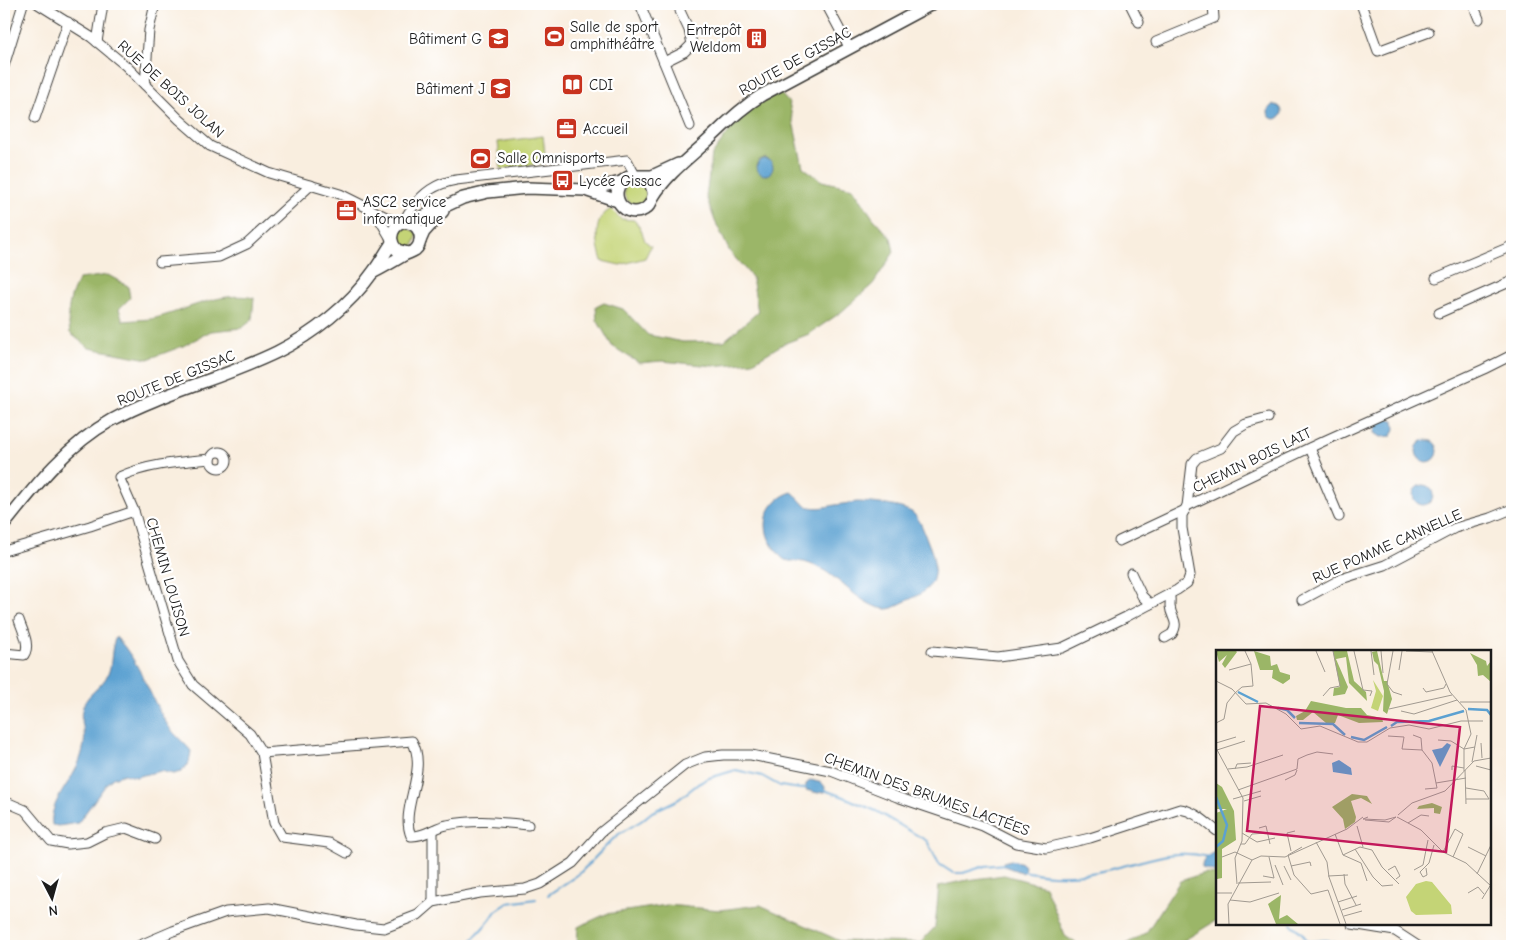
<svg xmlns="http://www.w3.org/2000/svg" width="1516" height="950" font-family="'Comic Neue',sans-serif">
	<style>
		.green { fill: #c4d476; stroke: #707849 }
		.forest { fill: #9bb667; stroke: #5c6942; fill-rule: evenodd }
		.water { fill: #5ca1d1; stroke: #3c5e76 }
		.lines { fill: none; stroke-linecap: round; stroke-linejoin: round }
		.stream { stroke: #5ca1d1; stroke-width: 2 }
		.minor-casing { stroke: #3d3c39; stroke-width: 11 }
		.major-casing { stroke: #3d3c39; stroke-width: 14 }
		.minor { stroke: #fff; stroke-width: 9 }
		.major { stroke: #fff; stroke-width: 11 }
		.labels { text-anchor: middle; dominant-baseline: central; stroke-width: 4.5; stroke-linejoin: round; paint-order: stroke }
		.poi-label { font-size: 15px; fill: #1c1c1c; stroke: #fff; text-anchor: start }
		.street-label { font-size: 15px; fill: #1c1c1c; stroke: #fff }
		.inset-river { fill: none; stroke: #5ca1d1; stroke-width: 2.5 }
		.inset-road { fill: none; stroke: #a19a91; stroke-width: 1 }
		.view { fill: #c2185b; fill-opacity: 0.15; stroke: #c2185b; stroke-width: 2.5 }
		.inset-edge { fill: none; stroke: #1c1c1c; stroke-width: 2.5 }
	</style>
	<rect width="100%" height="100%" fill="#fff"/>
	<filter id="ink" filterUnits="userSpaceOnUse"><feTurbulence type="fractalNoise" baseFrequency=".02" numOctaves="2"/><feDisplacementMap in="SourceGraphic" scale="10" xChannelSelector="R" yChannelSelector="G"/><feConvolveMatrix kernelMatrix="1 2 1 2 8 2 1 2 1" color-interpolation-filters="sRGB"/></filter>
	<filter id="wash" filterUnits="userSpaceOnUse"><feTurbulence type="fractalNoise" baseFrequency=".0096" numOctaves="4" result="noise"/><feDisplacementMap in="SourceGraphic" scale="20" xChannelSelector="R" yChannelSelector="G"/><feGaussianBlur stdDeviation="1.12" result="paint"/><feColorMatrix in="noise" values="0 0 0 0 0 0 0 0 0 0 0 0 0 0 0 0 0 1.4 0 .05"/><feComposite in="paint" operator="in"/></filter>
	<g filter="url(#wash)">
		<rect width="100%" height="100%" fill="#f9eedf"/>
		<g class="green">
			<path d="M543,136L546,163L501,169L498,142Z"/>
			<circle cx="636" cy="192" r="12"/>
			<path d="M611,209L621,219L634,220C641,228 642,232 645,241L651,246L645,258L620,265L602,261C597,243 591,220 611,209Z"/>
			<path d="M401,225L418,233L413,247L401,249L393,235Z"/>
		</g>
		<g class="forest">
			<path d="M779,92L789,103L803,167L822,181L853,188L873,218L891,238L894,252L873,284L840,313L809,334L783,344L753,362L713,366L662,361L639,363L612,346L597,320L596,307L604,303L623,309L648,335L683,342L724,341L758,312L752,277L730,252L715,221L706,196L712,155L741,115ZM766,158L770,162L772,169L767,175L760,173L757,165L759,160Z"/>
			<path d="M108,275L128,286L130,298L119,309L123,321C132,320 142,320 151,319C184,312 219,290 254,298L252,320L242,328L211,331L183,346L148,359L89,348L70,333C67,311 68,299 79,279Z"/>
			<path d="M1204,873L1217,874V920L1175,946H1122L1146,933L1180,881Z"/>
			<path d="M1004,875L1045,886L1065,936L1080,946H577L578,927L606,914L667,905L720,910L760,905L840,941L920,943L935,927L939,886L968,880Z"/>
		</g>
		<g class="water">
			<circle cx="1275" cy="112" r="7"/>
			<circle cx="765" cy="167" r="8"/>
			<path d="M1383,418L1394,420L1395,429L1392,436L1381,437L1375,433L1376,424Z"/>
			<circle cx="1427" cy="451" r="11"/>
			<circle cx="1423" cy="495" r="10"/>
			<path d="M792,492C797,495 800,502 805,505C814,510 826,507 835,505C842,504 850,503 857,502C869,502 904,506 913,513C922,521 925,536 930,547C934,557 937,573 931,584C925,592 915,597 906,601C901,603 894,608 889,609C866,610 843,582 825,571C818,567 811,564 804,562C798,561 791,562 785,560C781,558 778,553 775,549C758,528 766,500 792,492Z"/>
			<path d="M116,637C140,661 149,696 167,724C173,734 184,742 191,751L189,763L181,772L173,774L160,771L136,777L124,774L113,778L108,782L78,823L59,826L52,825C49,802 71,783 79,762C82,754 86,741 84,732C83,724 80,719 82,710C85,694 102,688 108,674C113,662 110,648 116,637Z"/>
			<path d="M811,780L822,783L825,787L824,792L818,793L806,790V784Z"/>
			<path d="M1216,851H1217V872L1202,868C1201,858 1208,856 1216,851Z"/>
			<path d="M1011,860L1023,863L1025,867L1023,873L1004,866L1003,862Z"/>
		</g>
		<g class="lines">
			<g class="stream">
				<path d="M824,790L844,797L876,811L927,841L939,864L953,873H963L985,866L1005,864"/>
				<path d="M1023,871C1051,877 1083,876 1111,869C1145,862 1172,847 1208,857"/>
				<path d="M548,895L579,874L611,841L619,834L641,821L652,812L679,799L698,784L709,778L736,770L762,776L780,786L801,789L808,787"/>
				<path d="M1291,924L1302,933L1308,942L1326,940L1347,946"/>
				<path d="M440,946L471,941L490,920L496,911L508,903L536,899"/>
			</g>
		</g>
	</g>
	<g filter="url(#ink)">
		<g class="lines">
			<defs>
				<g id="minor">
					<path d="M38,4L91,37L126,66L179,119L210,146L269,173L340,194L400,224"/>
					<path d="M640,4L690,126"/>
					<path d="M826,4L849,47"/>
					<path d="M1130,4L1139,22"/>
					<path d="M1361,4L1378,51L1429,32"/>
					<path d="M1473,4L1479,19"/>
					<path d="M97,42L103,4"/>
					<path d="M1156,42L1214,18L1213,4"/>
					<path d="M664,62L684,52L692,44L689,30L680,11"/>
					<path d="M4,66L23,4"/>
					<path d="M145,85L149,30L155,4"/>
					<path d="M35,118L68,22"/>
					<path d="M376,213L391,239"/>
					<path d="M404,223C405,217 408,213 412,208C424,192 435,184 456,180L627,160L635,175"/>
					<path d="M160,262L219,257L247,244L311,185"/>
					<path d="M1436,278L1512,246"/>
					<path d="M1439,313L1512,281"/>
					<path d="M1310,448L1339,517"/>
					<circle cx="219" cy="460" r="8"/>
					<path d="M1187,506L1192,464L1197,458L1221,448L1234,431L1246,424L1268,418"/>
					<path d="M134,511L119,477C148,464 180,462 211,459"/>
					<path d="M1119,541L1185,510"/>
					<path d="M4,551L90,526L134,511L178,661L193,685L250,734L262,753L274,823L282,837L329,843L347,853"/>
					<path d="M1131,573L1142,596L1150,604"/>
					<path d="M1302,600L1341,579L1385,565L1455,528L1490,518L1512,509"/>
					<path d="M1165,638L1172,634C1180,621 1171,619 1170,606C1170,602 1171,598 1169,594"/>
					<path d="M932,651L998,657L1062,648L1126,617L1177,590L1187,583L1190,575L1182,528V515L1187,506L1326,440L1484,369L1512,355"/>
					<path d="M4,653L24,655C31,645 22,630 19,620"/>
					<path d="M262,753L412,741C429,771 399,808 411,836C424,837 435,827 447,825C474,819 501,822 528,825"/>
					<path d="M4,801L25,810L51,841L68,844L87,842L105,833L126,828L155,839"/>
					<path d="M433,902V830"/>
					<path d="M1352,924L1395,931L1418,946"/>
					<path d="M138,946L173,931L226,912L269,908L356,925L384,928L418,915L433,902L480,893L525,889L540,884L573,863L601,832L685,765L705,757L723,755H751L831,771L897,797L983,826L1016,843L1046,848L1090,838L1180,809C1195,811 1205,822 1217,831"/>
				</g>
				<g id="major">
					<circle cx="635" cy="194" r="18"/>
					<path d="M639,176H652L678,164"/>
					<path d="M588,191L618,201"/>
					<path d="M653,197C666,176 685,161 703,145C723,127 739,109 762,95L932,4"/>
					<path d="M409,223L463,198L488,192L527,188L586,190L621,182"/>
					<path d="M420,241L424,232L443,211"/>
					<path d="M374,272C384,267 394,261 404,255C408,253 412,252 415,250C422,244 422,232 415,226C399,214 383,236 397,250L408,253"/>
					<path d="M4,525C35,486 67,445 112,420C164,392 224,378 277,352C313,334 350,305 373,272C380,263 385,253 392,243"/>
				</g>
			</defs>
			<use href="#minor" class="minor-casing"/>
			<use href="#major" class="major-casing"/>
			<use href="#minor" class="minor"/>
			<use href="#major" class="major"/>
		</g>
	</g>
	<defs>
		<symbol id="stadium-square" viewBox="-11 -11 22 22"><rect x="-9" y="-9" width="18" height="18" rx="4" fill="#c8321e" stroke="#fff"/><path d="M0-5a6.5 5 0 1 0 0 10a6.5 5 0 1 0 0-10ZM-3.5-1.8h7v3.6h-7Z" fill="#fff"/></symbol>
		<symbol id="school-square" viewBox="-11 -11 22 22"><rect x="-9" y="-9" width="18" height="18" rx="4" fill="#c8321e" stroke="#fff"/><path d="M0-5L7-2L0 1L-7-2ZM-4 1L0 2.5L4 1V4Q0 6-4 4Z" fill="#fff"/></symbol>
		<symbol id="building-square" viewBox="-11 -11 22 22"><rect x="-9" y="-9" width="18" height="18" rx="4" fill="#c8321e" stroke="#fff"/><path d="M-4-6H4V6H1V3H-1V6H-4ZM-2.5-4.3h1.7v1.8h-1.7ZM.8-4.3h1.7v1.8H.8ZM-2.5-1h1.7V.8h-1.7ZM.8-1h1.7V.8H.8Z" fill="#fff"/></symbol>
		<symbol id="library-square" viewBox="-11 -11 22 22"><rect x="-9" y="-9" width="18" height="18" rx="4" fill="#c8321e" stroke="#fff"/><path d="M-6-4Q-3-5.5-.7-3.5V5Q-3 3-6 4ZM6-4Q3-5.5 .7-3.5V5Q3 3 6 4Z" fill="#fff"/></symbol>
		<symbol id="office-square" viewBox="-11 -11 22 22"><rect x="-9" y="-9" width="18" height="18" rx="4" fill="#c8321e" stroke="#fff"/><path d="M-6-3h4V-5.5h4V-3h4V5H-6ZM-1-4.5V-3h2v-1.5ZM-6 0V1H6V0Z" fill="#fff"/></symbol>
		<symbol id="bus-square" viewBox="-11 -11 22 22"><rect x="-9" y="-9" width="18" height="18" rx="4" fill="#c8321e" stroke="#fff"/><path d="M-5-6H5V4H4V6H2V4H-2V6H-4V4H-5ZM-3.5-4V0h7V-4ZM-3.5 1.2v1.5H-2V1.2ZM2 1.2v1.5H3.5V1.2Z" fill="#fff"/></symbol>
	</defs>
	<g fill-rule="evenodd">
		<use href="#stadium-square" x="542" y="24" width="25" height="25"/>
		<use href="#school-square" x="486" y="26" width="25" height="25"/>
		<use href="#building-square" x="744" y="26" width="25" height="25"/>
		<use href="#library-square" x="560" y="72" width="25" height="25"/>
		<use href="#school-square" x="488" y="76" width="25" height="25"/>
		<use href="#office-square" x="554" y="116" width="25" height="25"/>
		<use href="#stadium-square" x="468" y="146" width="25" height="25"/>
		<use href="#bus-square" x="550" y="168" width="25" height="25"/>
		<use href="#office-square" x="334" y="198" width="25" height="25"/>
	</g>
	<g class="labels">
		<g class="poi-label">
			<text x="570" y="27">Salle de sport<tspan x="570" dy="17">amphithéâtre</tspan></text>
			<text x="741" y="30" text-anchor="end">Entrepôt<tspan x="741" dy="17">Weldom</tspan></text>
			<text x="482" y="39" text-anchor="end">Bâtiment G</text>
			<text x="589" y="85">CDI</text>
			<text x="485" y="89" text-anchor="end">Bâtiment J</text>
			<text x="583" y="129">Accueil</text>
			<text x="497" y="158">Salle Omnisports</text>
			<text x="579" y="181">Lycée Gissac</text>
			<text x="363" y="202">ASC2 service<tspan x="363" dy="17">informatique</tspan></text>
		</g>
		<g class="street-label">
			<text transform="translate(795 61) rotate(-29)">ROUTE DE GISSAC</text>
			<text transform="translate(171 89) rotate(42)">RUE DE BOIS JOLAN</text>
			<text transform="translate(176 378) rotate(-22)">ROUTE DE GISSAC</text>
			<text transform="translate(1252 460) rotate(-26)">CHEMIN BOIS LAIT</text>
			<text transform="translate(1387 546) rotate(-24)">RUE POMME CANNELLE</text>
			<text transform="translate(168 577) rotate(74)">CHEMIN LOUISON</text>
			<text transform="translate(927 794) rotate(20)">CHEMIN DES BRUMES LACTÉES</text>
		</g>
	</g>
	<g transform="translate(1216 650)">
		<rect width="275" height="275" fill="#f9eedf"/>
		<path d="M157,30L167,46L162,61L155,58L160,41ZM210,231L216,232L235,255L236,264L200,265L195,261L190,247L200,234Z" fill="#c4d476"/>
		<path d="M0,1H20L21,2L9,18L6,14L11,5L3,12ZM38,1L54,6L55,16L61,14L64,22L74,25V29L67,34L56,28L57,20H44ZM117,1H131L138,31L150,42L151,51L133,33L130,7L120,9L132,37L129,44L117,46L118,38L124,37ZM161,1L168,31H171L176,49L171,64L167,61L168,41L162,15L158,11L156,2ZM254,3L270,11L271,16L275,11V32L267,25L262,26L261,15ZM95,51L130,58H145L151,65L166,68L167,72L143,73L122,65L119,73H110L97,62L87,70H81L80,66L89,61ZM0,133L6,137L18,161L20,190L6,199V228L1,229L0,163L11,159H0ZM136,144L151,146L156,154L145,148L135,151L140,167L139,172L129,179L127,169L116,157ZM216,153L226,157L224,164L218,163V158L201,159L203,156ZM65,245L63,269L71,265L82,274H60L52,254Z" fill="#9bb667"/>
		<path d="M231,93L235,95L224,117L216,100L226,98ZM123,110L135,118L136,125L117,122L116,113Z" fill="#5ca1d1"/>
		<path class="inset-river" d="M22,42L42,52M62,58L71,60L79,68M252,59L271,60L275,65M83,73L117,74L129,85M175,76L181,72L213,71L248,61M135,87L148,90L171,77M0,147L11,175L7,191L0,197"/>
		<path class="inset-road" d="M100,1L109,22M138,1L147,40L156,41L154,46M155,1L158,25M165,1L167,23M177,1L171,34L177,42L186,45M190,1L217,2M216,1L234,42L250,60L255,84L248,99V121M13,20L35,14M183,20L186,1M0,31L16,39L30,54L50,53L70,64L85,79L104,76L142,92H151L174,78L193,75L213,79L245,71H267M207,38L210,42L228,38L230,34M107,46L114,38L124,36L117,1M244,52H275M173,59L236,45M185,61L198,64L241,50M0,73L8,69L11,53L19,43L26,37L37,36L35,14L29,1M197,85L205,88L206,100M172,86L188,87L186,99L206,100M222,90L235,91L248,99L259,97M0,93L20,87M265,93L266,108M0,98L27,148L26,191L19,208L21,234M1,100L29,91M206,100L216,113L220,133L250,128M256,112L261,85M260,116L275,120M12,119L31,117L67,105M19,119L21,114L35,113M236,120V116L248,118M249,120L250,154M69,130L79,125L81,120M250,138L268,141L273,149H250M209,139L221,138L220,133M22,140L81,119L82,109L91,105L101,102L117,104M17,149L45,141M28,151L45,146M182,165L196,153L229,141L258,111L275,108M152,167L147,169L169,170L180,167M181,167L205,180L227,202L250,213L275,236M149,170L173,172L180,167M192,173L205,165L213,166M141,176L147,197M43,178L50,176L54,194M26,183L41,192L59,188M119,184L127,205L144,197L156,200L166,217L183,234M100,192L111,212L113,227L130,274M25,194H29L36,184L51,183M86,197L72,205L78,225L95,244L112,240L124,274M252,197L270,206M139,199L157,227L166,236L177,235M75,201L71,183L79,181M227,202L239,179L247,184L237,207M127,205L145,213L151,231M6,207L19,202L36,210M59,215L67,235M68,216L75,230M75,216L94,212L95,216M210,218L211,225L207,227L204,222L213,213L218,195M172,220L179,216L184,226L180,229M198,220L207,215L212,190M128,224L129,234L140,255M261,224L275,195M47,226L58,228L53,207M112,226L132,225M22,233L55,232M0,243H16M252,243L262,237L268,244M266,249L274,236M14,250L34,252L63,243M122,252L141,246M126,260L145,254M128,266L146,261M13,274L12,254L36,210L45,206L69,207L131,179L147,167"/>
		<path class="view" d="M44,56L244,77L230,202L31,181Z"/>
		<rect width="275" height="275" class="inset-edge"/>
	</g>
	<rect width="1516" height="950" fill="none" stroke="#fff" stroke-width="20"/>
	<g transform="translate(52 898) rotate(174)" stroke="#ffffff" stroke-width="4" paint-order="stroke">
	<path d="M0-4L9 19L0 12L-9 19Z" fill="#1c1c1c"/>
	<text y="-8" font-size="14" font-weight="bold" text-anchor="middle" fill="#1c1c1c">N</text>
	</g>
</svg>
